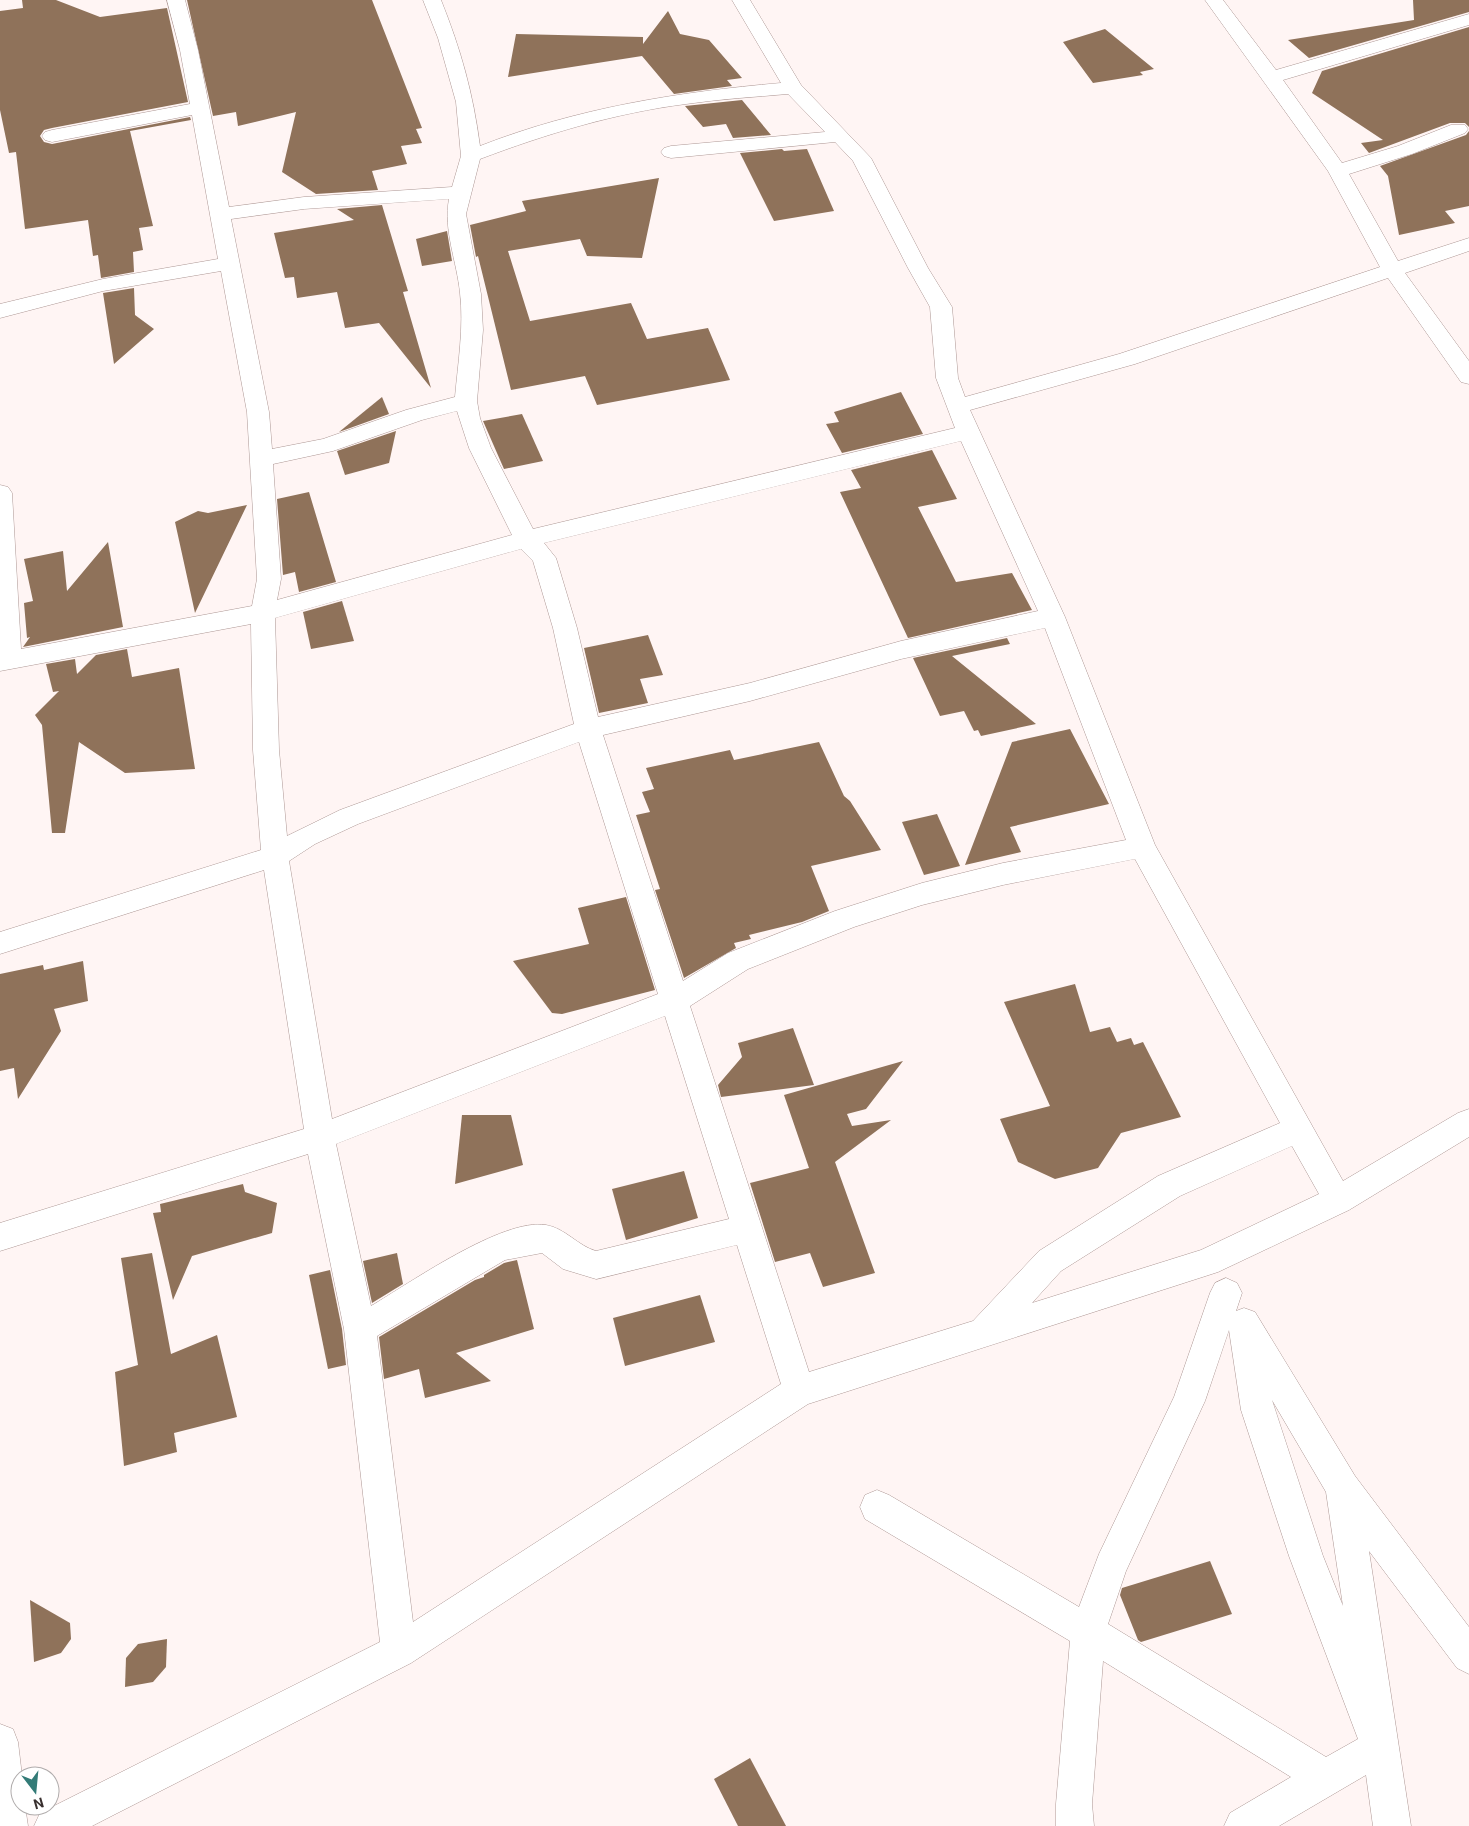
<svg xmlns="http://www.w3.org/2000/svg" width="1469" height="1826" font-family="Roboto,sans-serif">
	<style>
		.building { fill: #8f725a }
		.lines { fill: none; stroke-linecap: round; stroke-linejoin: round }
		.minor-casing { stroke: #ad9794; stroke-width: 1 }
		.minor { fill: #fff; fill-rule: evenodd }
	</style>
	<rect width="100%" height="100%" fill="#fff5f4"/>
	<g class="building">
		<path d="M22,0H56L100,17L167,8L188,102L52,128L44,130L40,136L44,142L52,144L190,117L191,120L130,131L153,226L139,228L143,250L133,252L134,272L101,278L98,255L93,256L88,220L25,229L16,152L9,153L0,110V11L23,8Z"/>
		<path d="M187,0H372L422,128L416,129L422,143L401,146L407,164L372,171L378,190L316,194L282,172L296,112L238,126L236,112L213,116Z"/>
		<path d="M1413,0H1469V12L1309,58L1288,40L1414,20Z"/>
		<path d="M668,11L680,34L709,40L742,78L727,80L732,86L674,94L642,56L508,77L516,34L643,37V44Z"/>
		<path d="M1469,27V127L1465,123H1450L1369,153L1361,143L1383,140L1312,93L1322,71Z"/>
		<path d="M1105,29L1154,69L1140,72L1143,75L1093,83L1063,42Z"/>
		<path d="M742,100L771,135L733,138L726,124L703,127L685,106Z"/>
		<path d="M1469,131V206L1445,211L1455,223L1399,235L1388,176L1380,166L1466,135Z"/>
		<path d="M782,149L784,151L807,149L834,211L774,221L740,153Z"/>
		<path d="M659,178L642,258L587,256L580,239L508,251L530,321L631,303L647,339L708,328L730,380L597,405L585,376L511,390L478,256L476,257L470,225L526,211L522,201Z"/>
		<path d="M382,205L408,291L403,292L431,388L379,323L345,328L337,292L297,298L294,277L285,278L274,233L354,220L337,209Z"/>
		<path d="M447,231L452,261L422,266L416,239Z"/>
		<path d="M134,288L135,315L154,329L114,364L103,293Z"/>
		<path d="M901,392L923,434L842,453L826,424L839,422L834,412Z"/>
		<path d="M382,397L389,414L339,432Z"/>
		<path d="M522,414L543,461L504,469L483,421Z"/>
		<path d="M396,431L389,463L345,475L337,451Z"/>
		<path d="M932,450L957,499L918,507L956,582L1012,573L1032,610L908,638L840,492L861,488L851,470Z"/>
		<path d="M309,492L336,582L299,592L295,572L283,575L277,499Z"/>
		<path d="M247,505L195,613L175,522L198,511L208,513Z"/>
		<path d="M108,542L123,627L23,647L30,637L27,638L24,603L33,601L24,559L63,551L67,591Z"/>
		<path d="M342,601L354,641L311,649L303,612Z"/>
		<path d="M648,635L663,675L640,679L648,703L599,713L584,648Z"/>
		<path d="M1007,638L1010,644L952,656L1036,724L981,736L978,730L974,731L964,711L940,716L913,658Z"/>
		<path d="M127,649L132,677L179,668L195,769L125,773L79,742L65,833H52L42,725L35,715L59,691L53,692L46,664L75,659L77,674L96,655Z"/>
		<path d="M1070,729L1109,804L1010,827L1021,852L965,865L1012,742Z"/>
		<path d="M819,742L844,796L850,801L881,850L811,866L829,911L802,922L749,935L751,939L734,943L736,948L684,978L655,890L660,889L636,815L650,812L642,792L654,789L646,768L730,750L734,760Z"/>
		<path d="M937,814L960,866L924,875L902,822Z"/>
		<path d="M626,897L655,990L562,1014L552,1013L513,961L589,944L578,908Z"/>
		<path d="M83,961L88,1001L54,1009L61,1031L18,1099L14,1068L0,1071V974L43,965L44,970Z"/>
		<path d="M1075,984L1090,1032L1110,1027L1117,1042L1131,1038L1134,1045L1143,1042L1181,1117L1121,1133L1098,1168L1055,1179L1018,1162L1000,1119L1050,1106L1004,1002Z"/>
		<path d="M793,1028L814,1085L721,1097L718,1085L742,1057L738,1043Z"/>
		<path d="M903,1061L866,1109L847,1114L852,1126L891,1120L835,1162L875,1273L823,1287L810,1253L775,1262L750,1183L809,1168L784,1095Z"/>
		<path d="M462,1115H511L523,1165L455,1184Z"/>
		<path d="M684,1171L698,1218L626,1240L612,1189Z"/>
		<path d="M243,1184L245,1192L277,1203L272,1233L192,1256L173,1300L153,1213L161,1212L160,1204Z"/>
		<path d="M152,1253L171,1354L217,1335L237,1417L174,1433L177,1452L124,1466L115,1372L138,1365L121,1258Z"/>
		<path d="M397,1253L403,1284L372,1303L363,1261Z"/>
		<path d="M517,1260L534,1329L456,1353L491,1381L425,1398L419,1369L384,1379L379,1337L475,1280L484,1277V1275L504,1263Z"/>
		<path d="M330,1270L342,1329L346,1365L328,1369L309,1275Z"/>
		<path d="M700,1295L715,1342L625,1366L613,1318Z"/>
		<path d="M1210,1561L1232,1614L1141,1642L1138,1640L1120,1595L1122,1588Z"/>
		<path d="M30,1600L70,1623L71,1639L61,1653L34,1662Z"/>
		<path d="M167,1639L166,1667L153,1682L125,1687L126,1658L138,1644Z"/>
		<path d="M750,1758L786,1826H738L714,1779Z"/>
	</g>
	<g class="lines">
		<defs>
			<g id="minor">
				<path d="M167,0H185L198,50L229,207L304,197L452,187L461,156L456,102L438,38L423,0H441C461,50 473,93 480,146C577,108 678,92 781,83L732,0H750L801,85L871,158L928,268L952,307L958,378L965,397L1119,354L1380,267L1328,171L1205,0H1223L1276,70L1469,14V25L1283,80L1342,163L1398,146L1451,125H1465L1468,129L1465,133L1412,154L1349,174L1398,261L1469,238V251L1405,273L1469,361V384L1461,382L1388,278L1135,364L970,410L1065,617L1155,845L1343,1181L1458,1113L1469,1109V1137L1349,1210L1218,1272L808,1404L411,1663L92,1826H34L40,1813L380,1642L344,1329L308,1154L0,1251V1223L304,1129L264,870L0,954V932L261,850L253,750L251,624L0,671V485L8,487L12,493L21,649L252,606L257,579L247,412L221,271L103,291L0,318V304L103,279L218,259L192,115L52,142L45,140L42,136L45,132L52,130L190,104L180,50ZM788,94L825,132L671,146L664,148L661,152L664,156L671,158L835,142L853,161L908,268L930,307L936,378L955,428L533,529L491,448L480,418L477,401L483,330L481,294L466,214L480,159C546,134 615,113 686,104C720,99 754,97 788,94ZM449,199C443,230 457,262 460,293C464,327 458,363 455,397L406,410L323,439L272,449L269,412L231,219L304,209ZM457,411L469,448L512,535L277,600L281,579L273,464L333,451L422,420ZM961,441L1038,611L901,641L750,683L598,717L577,628L556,558L544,543ZM521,549L533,561L553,628L574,724L340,810L287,836L279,750L275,618ZM1045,628L1126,840L1003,863L922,883L835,911L728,953L683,981L603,735L750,701L901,659ZM579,742L658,994L332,1119L289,861L315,844L358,824ZM1135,859L1280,1123L1158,1176L1039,1251L973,1321L809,1372L690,1006L748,969L854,927L922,905L1003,885ZM665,1016L729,1219L596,1251C578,1246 565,1228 546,1225C502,1218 410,1283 371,1306L336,1144ZM1292,1146L1319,1194L1201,1250L1032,1303L1061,1271L1180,1196ZM737,1245L781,1384L413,1622L377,1336L505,1260L542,1253L563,1269L596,1279Z"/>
				<path d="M1226,1278L1237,1283L1242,1293L1236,1311L1244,1308L1255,1312L1355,1476L1469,1627V1674L1457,1668L1369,1551L1411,1826H1373L1366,1775L1279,1826H1224L1230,1813L1291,1777L1103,1661L1092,1804L1094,1826H1056V1804L1070,1641L865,1519L860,1507L865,1495L877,1490L889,1495L1079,1607L1099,1554L1174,1397L1210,1293L1215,1283ZM1229,1330L1241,1410L1289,1556L1358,1739L1326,1757L1108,1624L1126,1571L1205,1401ZM1272,1400L1326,1492L1343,1606L1323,1556Z"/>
				<path d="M0,1724L13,1729L18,1742L22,1776H20V1806H25L28,1826H0Z"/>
			</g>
		</defs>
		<use href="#minor" class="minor-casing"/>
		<use href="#minor" class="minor"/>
	</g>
	<g transform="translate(35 1791) rotate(164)"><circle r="24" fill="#ffffff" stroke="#b0acac"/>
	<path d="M0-4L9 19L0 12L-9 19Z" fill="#337b77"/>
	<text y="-8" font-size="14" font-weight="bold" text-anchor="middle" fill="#39302f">N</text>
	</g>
</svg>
